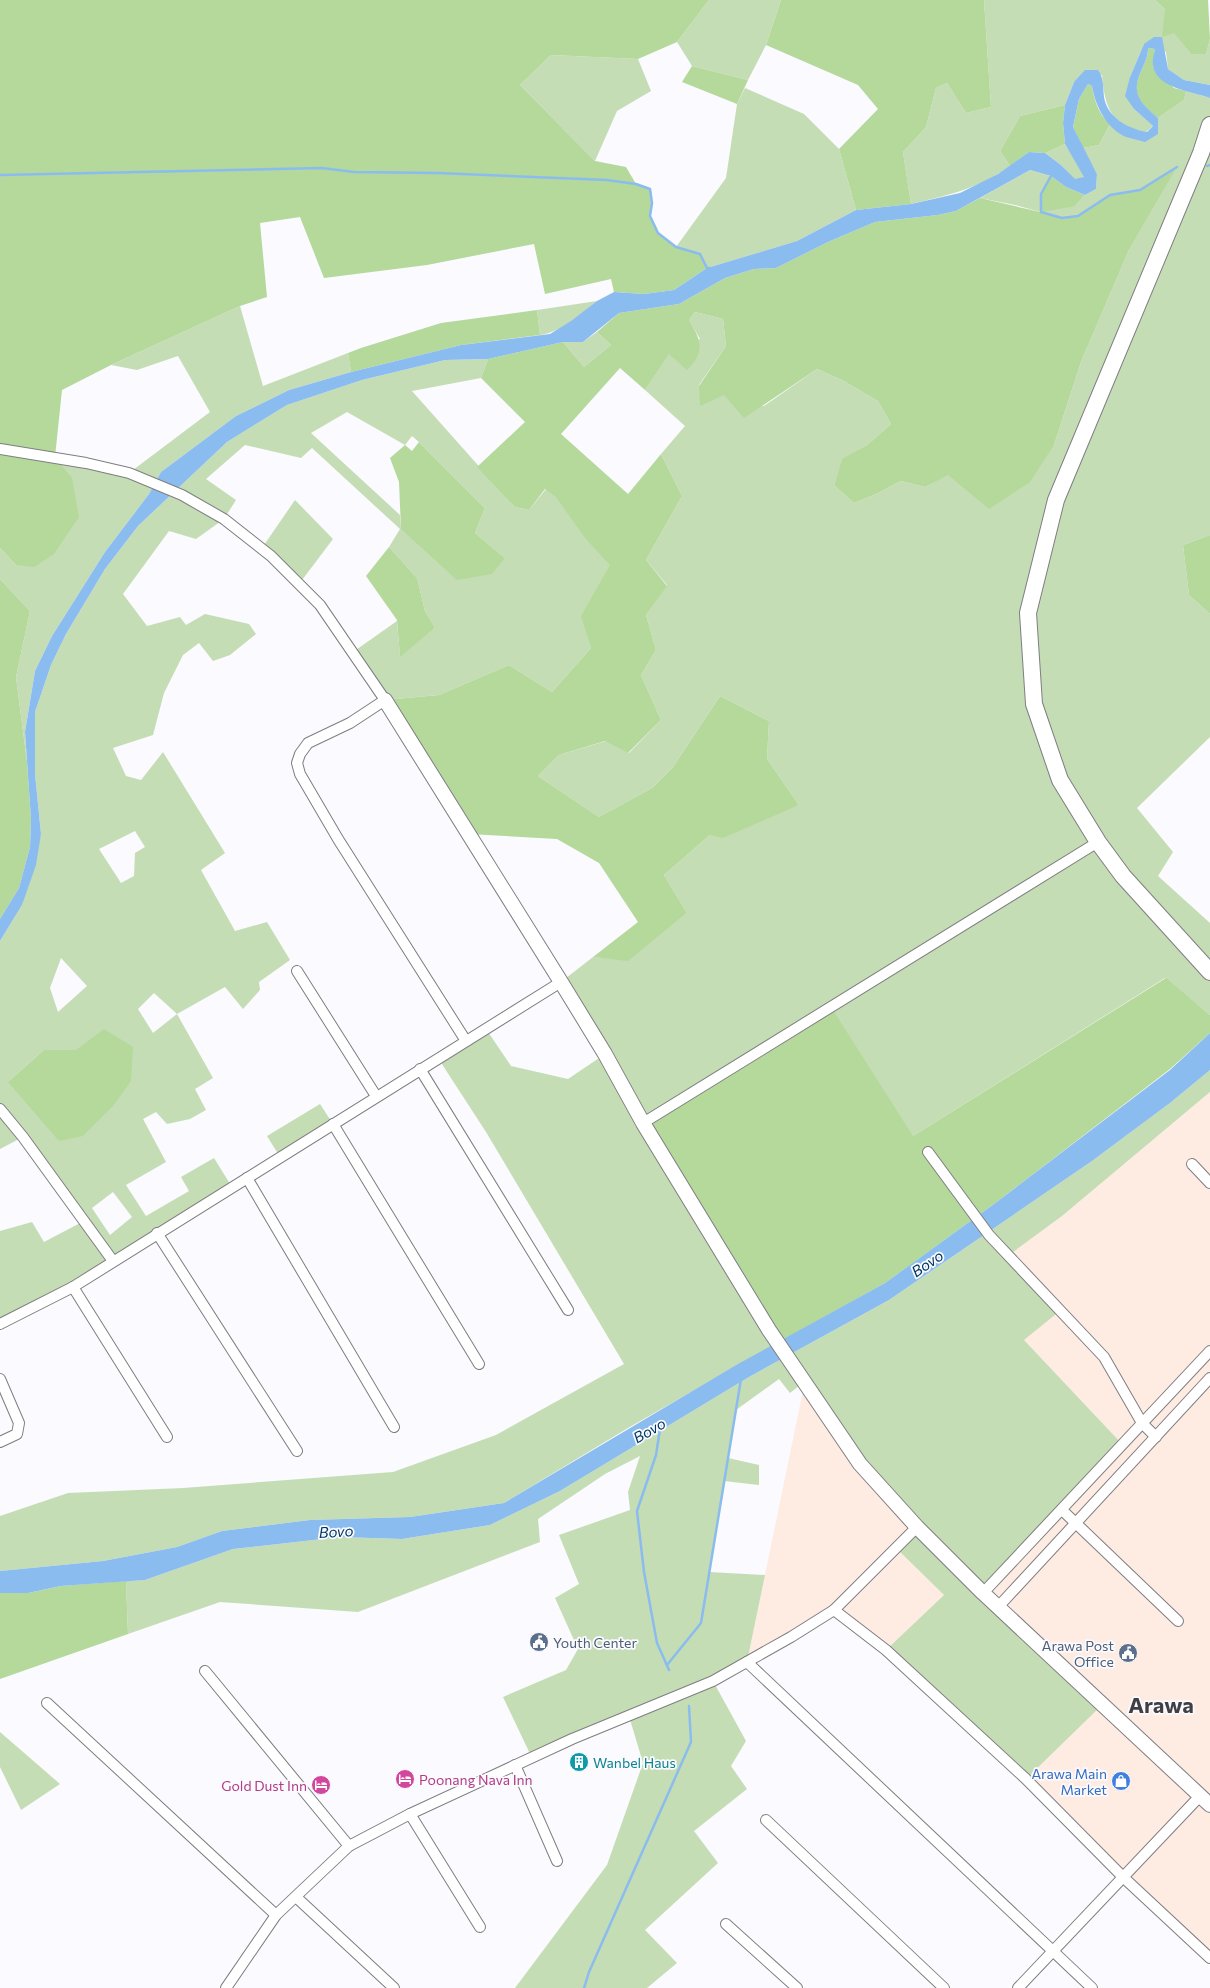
<svg xmlns="http://www.w3.org/2000/svg" width="1210" height="1988" font-family="Commissioner,sans-serif">
	<style>
		.commercial { fill: #feece2 }
		.green { fill: #c5ddb4; fill-rule: evenodd }
		.forest { fill: #b5d89b }
		.water { fill: #8bbcef }
		.lines { fill: none; stroke-linecap: round; stroke-linejoin: round }
		.stream { stroke: #8bbcef; stroke-width: 2.5 }
		.street-casing { stroke: #7e7e82; stroke-width: 12 }
		.secondary-casing { stroke: #7e7e82; stroke-width: 16 }
		.primary-casing { stroke: #7e7e82; stroke-width: 18 }
		.street { stroke: #fff; stroke-width: 10 }
		.secondary { stroke: #fff; stroke-width: 14 }
		.primary { stroke: #fff; stroke-width: 16 }
		.labels { text-anchor: middle; dominant-baseline: central; stroke-width: 3.5; stroke-linejoin: round; paint-order: stroke }
		.service-label { font-size: 14px; fill: #4e5e75; stroke: #fafaff; text-anchor: start }
		.culture-label { font-size: 14px; fill: #0d838f; stroke: #fafaff; text-anchor: start }
		.shop-label { font-size: 14px; fill: #366cbe; stroke: #fafaff; text-anchor: end }
		.hotel-label { font-size: 14px; fill: #b23c85; stroke: #fafaff; text-anchor: start }
		.water-label { font-size: 15px; font-style: italic; fill: #003764; stroke: #fafaff }
		.town-label { font-size: 22px; font-weight: bold; fill: #404044; stroke: #fafaff }
	</style>
	<rect width="100%" height="100%" fill="#fafaff"/>
	<g class="commercial">
		<path d="M1210,1092V1958L1026,1779L983,1593L1123,1445L1024,1340L1008,1255L1062,1216Z"/>
		<path d="M805,1381L917,1527L897,1549L944,1595L886,1650L834,1610L747,1662Z"/>
	</g>
	<g class="green">
		<path d="M709,0H781L766,45L748,80L692,66L677,42Z"/>
		<path d="M984,0H1155L1165,9L1174,32L1191,54H1206L1210,39V85L1184,80L1168,69L1166,52L1144,44L1130,77L1134,109L1153,126L1146,132C1111,126 1105,108 1102,75L1074,82L1065,105L1020,116L1000,151L1010,166C978,189 949,195 911,204L903,152L926,127L936,88L947,83L966,113L991,107Z"/>
		<path d="M551,55L638,59L651,91L617,111L595,161L520,85Z"/>
		<path d="M745,88L804,114L839,149L856,210L797,241L707,268L700,254L676,247L726,178L737,104Z"/>
		<path d="M1186,91L1210,98V535L1183,545L1189,595L1210,614V737L1137,808L1173,852L1158,876L1210,923V1015L1165,978L913,1136L777,1343L628,1428L504,1503L410,1517L310,1520L222,1531L177,1547L103,1561L0,1571V1516L68,1493L183,1488L393,1472L496,1435L624,1364L486,1132L438,1058L486,1029L511,1066L568,1079L605,1054L561,982L593,957L628,960L687,913L664,875L710,835L799,805L767,759L769,721L720,696L673,767L652,788L599,817L538,776L559,755L606,741L629,753L661,720L641,675L656,650L646,615L667,585L646,560L682,496L661,454L685,426L645,390L669,353L700,339L689,320L695,312L723,319L726,346L699,385L724,395L764,406L817,369L842,380L878,401L891,424L867,445L842,460L834,485L854,503L876,494L901,481L925,487L948,474L1054,445L1081,362L1129,250L1176,168L1140,190L1128,192L1090,207L1078,216L1062,218L1015,205L980,198L1030,170L1051,176L1041,194L1075,206L1085,195L1096,189L1097,174L1083,148L1099,145L1110,124L1125,136L1158,134V118L1184,100Z"/>
		<path d="M1065,144L1085,177L1075,180L1061,165L1045,153Z"/>
		<path d="M597,301C580,314 562,332 540,335L537,310Z"/>
		<path d="M240,306L263,386L348,353L351,372L289,390L236,416L161,472L149,494L105,552L52,636L35,671L25,732L27,762L16,677L30,611L0,579V548L16,565L55,457L129,473L210,412L178,356L137,370L111,365Z"/>
		<path d="M597,332L611,345L584,367L563,342H583Z"/>
		<path d="M488,359L481,378L412,391L515,507L529,510L546,489L557,497L586,540L611,565L582,616L591,648L552,692L509,665L439,695L385,700L353,652L397,621L400,656L435,628L425,611L417,578L389,547L400,529L312,448L301,458L245,445L206,479L236,500L224,519L196,539L169,531L123,594L147,626L180,617L186,625L205,614L249,624L256,634L230,655L213,661L199,643L183,655L164,693L153,735L113,748L126,776L141,780L163,752L225,853L201,870L235,931L267,922L290,960L259,982L260,990L243,1009L225,987L177,1014L213,1078L195,1089L206,1110L190,1119L167,1124L156,1112L143,1119L166,1162L126,1185L146,1216L189,1191L181,1177L214,1158L232,1187L0,1324V1231L32,1222L44,1242L84,1221L23,1137L0,1149V941L22,905L41,834L35,774V712L51,665L66,634L105,569L138,526L227,442L287,405L362,380L445,360ZM347,412L405,445L412,436L419,442L485,508L475,533L505,558L401,529L400,515L311,433ZM135,831L145,847L135,853L134,876L121,883L99,849ZM61,958L87,986L58,1012L50,988ZM154,993L177,1014L153,1033L138,1009ZM44,1050H76L8,1082ZM113,1192L132,1217L110,1235L92,1208Z"/>
		<path d="M295,500L333,539L299,584L262,548Z"/>
		<path d="M1210,1070V1092L1062,1216L1009,1255L1061,1310L1024,1340L1123,1445L983,1593L1102,1705L1026,1779L886,1650L944,1595L897,1549L917,1527L804,1382L790,1393L779,1379L736,1410L728,1458L759,1465V1485L724,1481L709,1572L765,1575L747,1662L713,1681L746,1741L731,1766L747,1789L694,1831L718,1863L645,1930L677,1963L647,1988H515L607,1865L643,1763L629,1716L532,1758L503,1697L566,1670L578,1649L555,1598L579,1584L559,1535L630,1510L628,1492L640,1456L605,1474L538,1519L540,1542L358,1612L220,1602L128,1634L126,1581L145,1580L233,1549L340,1537L402,1539L490,1525L560,1491L749,1377L889,1300L1092,1161L1170,1103Z"/>
		<path d="M320,1104L333,1124L280,1157L267,1136Z"/>
		<path d="M0,1732L60,1784L21,1810L0,1767Z"/>
	</g>
	<g class="forest">
		<path d="M0,0H709L677,42L638,59L551,55L520,85L595,161L626,167L636,184L650,189L652,203L650,216L658,233L676,247L700,254L707,268L674,290L644,294L614,292L611,279L545,294L534,244L427,265L324,278L300,217L260,223L267,297L240,306L111,365L62,390L55,457L72,478L79,517L54,554L34,567L16,565L0,548Z"/>
		<path d="M781,0H984L991,107L966,113L947,83L936,88L926,127L903,152L911,204L856,210L839,149L878,109L858,85L766,45Z"/>
		<path d="M1155,0H1208L1210,39L1206,54H1191L1174,33L1162,37L1165,9Z"/>
		<path d="M1148,48L1155,49L1153,66L1174,88L1186,91L1184,100L1158,118C1139,102 1130,94 1142,69C1145,62 1148,57 1148,48Z"/>
		<path d="M692,66L748,80L737,104L682,82Z"/>
		<path d="M1088,84L1092,86C1094,100 1099,115 1110,124L1099,145L1083,148L1073,127L1079,99Z"/>
		<path d="M1065,105L1063,123L1065,144L1045,153L1029,152L1010,166L1000,151L1020,116Z"/>
		<path d="M1177,167L1129,250L1081,362L1054,445L1030,482L989,509L948,475L925,487L901,481L876,494L854,503L834,485L842,459L867,445L891,424L878,401L842,380L817,369L744,418L724,395L700,406L699,386L726,346L723,319L695,312L689,320C701,340 706,352 687,370L669,354L645,390L620,368L561,434L628,494L661,454L682,496L646,560L667,586L646,615L656,650L641,675L661,720L628,753L605,741L559,755L538,776L599,817L652,788L673,767L720,696L769,721L767,759L799,805L723,838L710,835L664,875L687,913L628,961L593,957L638,922L599,863L557,839L469,834L385,700L439,695L509,665L552,692L591,648L581,616L610,565L586,540L556,497L545,489L529,510L515,507L477,467L525,422L481,378L488,359L563,342L584,367L611,345L597,332L619,313L679,304L725,278L754,269L776,268L828,242L875,222L938,215L956,211L980,198L1040,212L1041,194L1051,176L1066,187L1085,195L1075,206L1042,212L1062,218L1078,216L1110,195L1140,190Z"/>
		<path d="M537,310L540,335L461,345L351,372L348,353L361,348L441,323Z"/>
		<path d="M419,442L485,508L475,533L505,558L492,574L457,580L401,529L399,482L390,458L405,445L412,451Z"/>
		<path d="M1210,535V614L1189,595L1183,545Z"/>
		<path d="M389,547L417,578L425,611L435,628L400,657L397,620L366,576Z"/>
		<path d="M0,579L30,611L16,677L27,762L31,819L30,847L19,888L0,919Z"/>
		<path d="M1166,978L1210,1015V1033L1170,1069L994,1204L885,1283L777,1343L643,1123L831,1007L913,1136Z"/>
		<path d="M104,1029L133,1047L131,1081L113,1106L83,1136L59,1141L8,1082L44,1050H76Z"/>
		<path d="M126,1581L128,1634L0,1679V1593H28L61,1586Z"/>
	</g>
	<g class="water">
		<path d="M1154,37H1162L1168,69L1184,80L1210,85V98C1194,92 1155,88 1153,65C1152,60 1154,54 1155,49L1148,48C1148,57 1145,62 1142,69C1130,94 1140,102 1158,118V134L1145,142C1139,140 1132,139 1126,137C1107,129 1095,106 1092,86L1088,84L1079,99L1073,127L1097,174L1096,189L1085,195L1066,187L1051,176L1030,170L956,211L938,215L875,222L828,242L776,268L754,269L725,278L679,304L619,313L583,342H563L488,359L445,360L362,380L287,405L227,442L138,526L105,569L66,634L51,665L35,712V774L41,834L36,865L22,905L0,941V919L19,888L30,847L31,819L25,732L35,671L52,636L105,552L149,494L161,472L236,416L289,390L351,372L461,345L550,334L571,321L597,301L614,292L644,294L674,290L707,268L797,241L856,210L911,204L960,193L998,174L1029,152L1045,153L1061,165L1075,179L1084,177L1065,144L1063,123L1065,105L1074,82L1085,70H1098C1104,78 1103,87 1104,97C1107,117 1128,129 1147,132L1153,126L1134,109L1125,96L1130,77L1144,44Z"/>
		<path d="M1210,1033V1070L1170,1103L1092,1161L889,1300L749,1377L560,1491L490,1525L402,1539L340,1537L233,1549L145,1580L61,1586L28,1593H0V1571L103,1561L177,1547L222,1531L310,1520L410,1517L504,1503L738,1364L885,1283L994,1204L1170,1070Z"/>
	</g>
	<g class="lines">
		<g class="stream">
			<path d="M1207,166L1210,165"/>
			<path d="M1052,174L1041,194V212L1062,218L1078,216L1110,195L1140,190L1177,167"/>
			<path d="M0,175L322,168L354,172L438,173L607,180L636,184L650,189L652,203L650,216L658,233L676,247L700,254L707,268H709"/>
			<path d="M660,1429L656,1455L637,1511L644,1572L657,1643L669,1670"/>
			<path d="M667,1665L701,1623L741,1379"/>
			<path d="M584,1988L589,1972L691,1742L689,1706"/>
		</g>
		<defs>
			<g id="street">
				<path d="M0,449L86,463L129,473L182,495L224,519L271,556L320,605L385,700L350,723L308,743L300,754L297,763L300,774L338,839L466,1041"/>
				<path d="M297,971L376,1096"/>
				<path d="M420,1069L568,1310"/>
				<path d="M0,1109L23,1137L113,1261"/>
				<path d="M643,1123L1098,842"/>
				<path d="M333,1124L479,1364"/>
				<path d="M928,1152L989,1235L1104,1357L1142,1423L1156,1437"/>
				<path d="M1192,1164L1210,1183"/>
				<path d="M247,1178L394,1427"/>
				<path d="M157,1233L297,1451"/>
				<path d="M73,1287L167,1437"/>
				<path d="M0,1324L73,1287L561,982"/>
				<path d="M0,1379L19,1423L17,1434L0,1442"/>
				<path d="M1062,1510L1178,1621"/>
				<path d="M983,1593L1210,1351"/>
				<path d="M998,1607L1210,1378"/>
				<path d="M834,1610L886,1650L1026,1779L1123,1877L1210,1958"/>
				<path d="M747,1662L1092,1988"/>
				<path d="M205,1671L349,1846"/>
				<path d="M47,1703L276,1915"/>
				<path d="M515,1765L557,1861"/>
				<path d="M410,1814L480,1927"/>
				<path d="M766,1820L944,1988"/>
				<path d="M296,1897L394,1988"/>
				<path d="M726,1924L797,1988"/>
				<path d="M226,1988L276,1915L349,1846L410,1814L572,1739L713,1681L791,1637L834,1610L917,1527"/>
				<path d="M1018,1988L1200,1796"/>
			</g>
			<path id="secondary" d="M385,700L561,982L605,1054L643,1123L769,1330L860,1464L917,1527L983,1593L1210,1805"/>
			<path id="primary" d="M1210,125L1201,153L1056,500L1028,613L1034,704L1060,780L1098,842L1123,876L1210,972"/>
		</defs>
		<use href="#street" class="street-casing"/>
		<use href="#secondary" class="secondary-casing"/>
		<use href="#primary" class="primary-casing"/>
		<use href="#street" class="street"/>
		<use href="#secondary" class="secondary"/>
		<use href="#primary" class="primary"/>
	</g>
	<defs>
		<symbol id="civic-disc" viewBox="-11 -11 22 22"><circle r="9.5" fill="#5c6f8a" stroke="#fafaff"/><path d="M-.6-6.5H3V-4.5H.6V-3L4-1V1h2V6H-6V1h2V-1L-.6-3ZM-1.2 2.5V6h2.4V2.5Z" fill="#fff"/></symbol>
		<symbol id="building-disc" viewBox="-11 -11 22 22"><circle r="9.5" fill="#0f9aa8" stroke="#fafaff"/><path d="M-4-6H4V6H1V3H-1V6H-4ZM-2.5-4.3h1.7v1.8h-1.7ZM.8-4.3h1.7v1.8H.8ZM-2.5-1h1.7V.8h-1.7ZM.8-1h1.7V.8H.8Z" fill="#fff"/></symbol>
		<symbol id="hotel-disc" viewBox="-11 -11 22 22"><circle r="9.5" fill="#d1479c" stroke="#fafaff"/><path d="M-6-4.5h1.5V1H6V5H4.5V3h-9V5H-6ZM-4 0a1.8 1.8 0 1 1 3.6 0ZM.5 0V-2.5h3Q6-2.5 6 0Z" fill="#fff"/></symbol>
		<symbol id="shop-disc" viewBox="-11 -11 22 22"><circle r="9.5" fill="#3f7fe0" stroke="#fafaff"/><path d="M-5-2.5h2.3a2.7 3.5 0 0 1 5.4 0H5L5.5 6h-11ZM-1.5-2.5h3a1.5 2.3 0 0 0-3 0Z" fill="#fff"/></symbol>
	</defs>
	<g fill-rule="evenodd">
		<use href="#civic-disc" x="528" y="1631" width="22" height="22"/>
		<use href="#civic-disc" x="1117" y="1642" width="22" height="22"/>
		<use href="#building-disc" x="568" y="1751" width="22" height="22"/>
		<use href="#hotel-disc" x="394" y="1768" width="22" height="22"/>
		<use href="#shop-disc" x="1110" y="1770" width="22" height="22"/>
		<use href="#hotel-disc" x="310" y="1774" width="22" height="22"/>
	</g>
	<g class="labels">
		<g class="service-label">
			<text x="553" y="1642">Youth Center</text>
			<text x="1114" y="1645" text-anchor="end">Arawa Post<tspan x="1114" dy="16">Office</tspan></text>
		</g>
		<g class="culture-label">
			<text x="593" y="1762">Wanbel Haus</text>
		</g>
		<g class="shop-label">
			<text x="1107" y="1773">Arawa Main<tspan x="1107" dy="16">Market</tspan></text>
		</g>
		<g class="hotel-label">
			<text x="419" y="1779">Poonang Nava Inn</text>
			<text x="307" y="1785" text-anchor="end">Gold Dust Inn</text>
		</g>
		<g class="water-label">
			<text transform="translate(927 1263) rotate(-34)">Bovo</text>
			<text transform="translate(649 1430) rotate(-30)">Bovo</text>
			<text transform="translate(336 1531) rotate(-3)">Bovo</text>
		</g>
		<g class="town-label">
			<text x="1161" y="1704">Arawa</text>
		</g>
	</g>
</svg>
